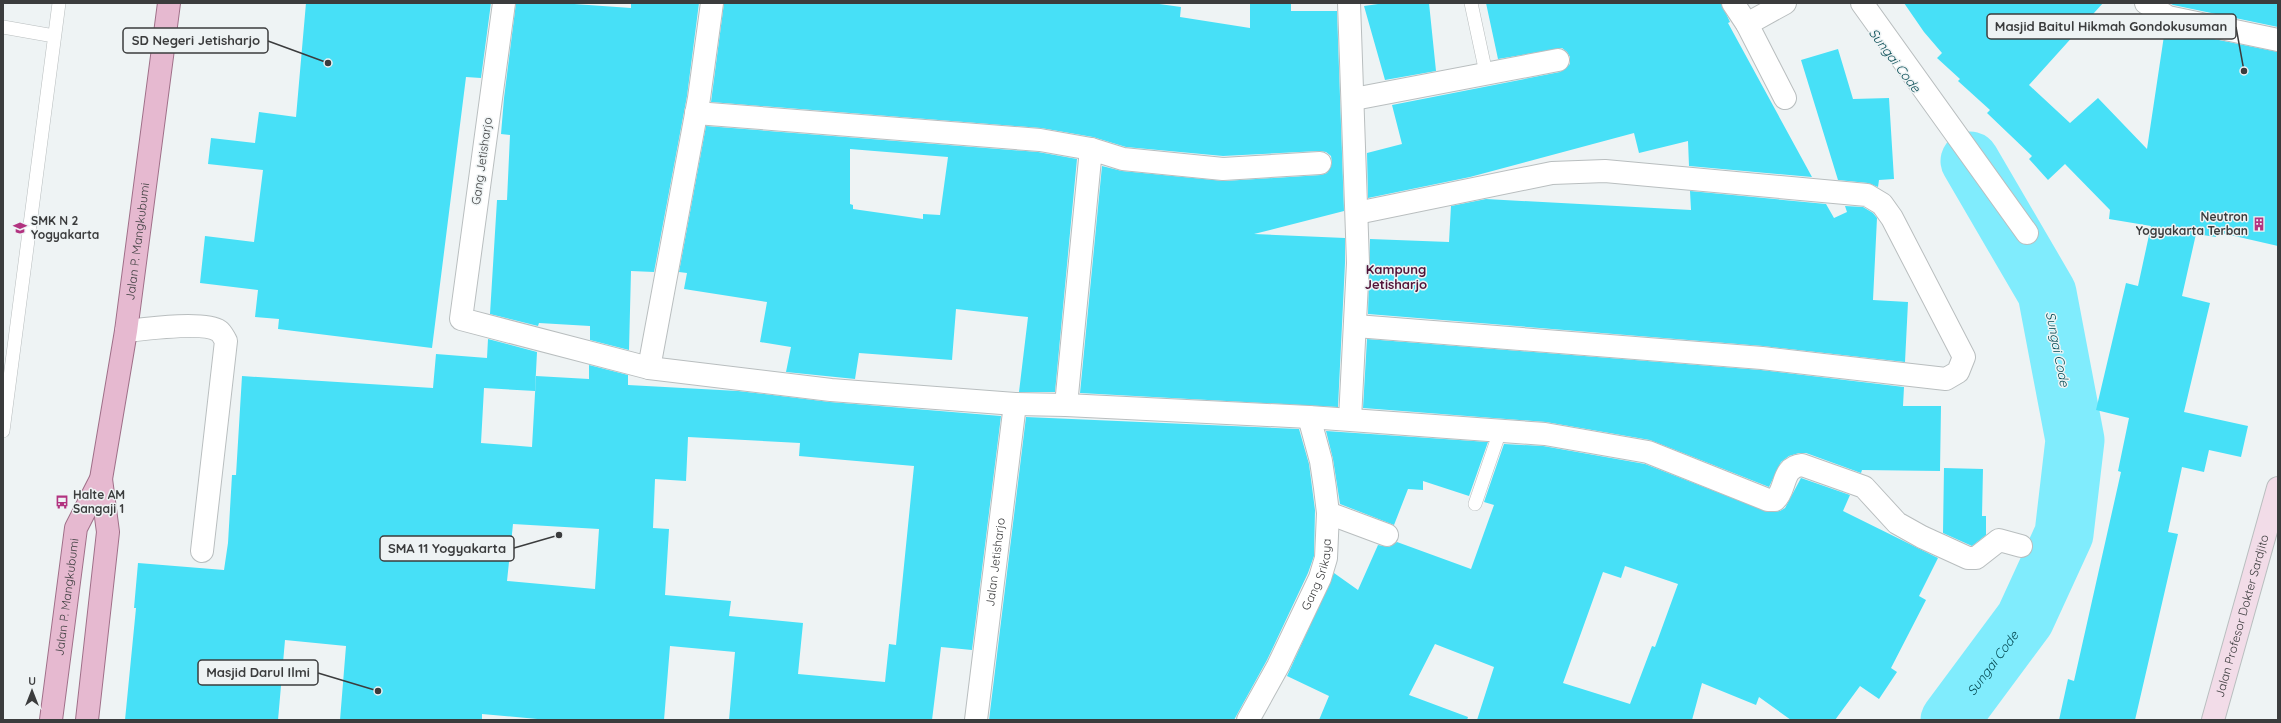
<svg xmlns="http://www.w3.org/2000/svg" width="2281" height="723" font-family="Quicksand,sans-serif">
<rect width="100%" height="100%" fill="#eef3f4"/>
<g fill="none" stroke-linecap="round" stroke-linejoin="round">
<path stroke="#80ecfd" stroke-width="59" id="s1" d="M1950,720L2025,619L2064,534L2075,440L2047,293L1970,161"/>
</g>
<path fill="#47e0f7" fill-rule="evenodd" d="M306,3H491L481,78L466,77L432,348L278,329L279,319L255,317L258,290L200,283L205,236L254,242L263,170L208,164L211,138L255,143L259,112L296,117Z
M516,3H560L631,8V3H699L687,96L654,272L631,271L629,350L590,340V326L539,323L538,326L490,314L497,200H507L510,135L501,134L504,98Z
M724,3H1152L1181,7L1180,17L1250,28V3H1291V11H1337L1344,211L1254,234L1345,238V263L1338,407L1080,393L1102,166L1122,171L1224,181L1321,175L1327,173L1332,163L1331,156L1326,152L1319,151L1223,156L1126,147L1093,137L1041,128L711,102Z
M1385,3H1429L1436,71L1385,80L1364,6Z
M1486,3H1721L1730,22L1728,23L1812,177L1689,166L1688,141L1639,153L1634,133L1470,177L1368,198L1367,153L1402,144L1392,105L1560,72L1570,64V57L1567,52L1562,48L1498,59Z
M1904,3H2103L2029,85L2070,123L2098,98L2147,149L2165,29L2278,52V246L2217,232L2216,237L2196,234L2182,296L2210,303L2184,412L2248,426L2241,457L2209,450L2204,472L2182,467L2168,532L2178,534L2135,720H2059L2068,679L2074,681L2121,472L2118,471L2129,418L2096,410L2126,283L2138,286L2151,226L2109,219L2110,210L2065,164L2048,180L2029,159L2032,156L1987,113L1990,110L1958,81L1960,79L1937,58L1942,53L1924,32Z
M2169,3H2278V27L2173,5Z
M1838,49L1853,99L1889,98L1894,179L1879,180L1878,187L1868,183L1838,180L1801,60Z
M706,126L1038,152L1077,159L1055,392H1019L1028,317L956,309L952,360L859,353L855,379L786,372L791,347L760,342L767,302L684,289L687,273L679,272ZM850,149L948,157L940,215L923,214V219L853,209V205L850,204Z
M1690,191L1826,204L1834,218L1847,212L1845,206L1863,207L1873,213L1877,218L1873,300L1908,302L1905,362L1763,346L1368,314L1370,239L1449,242L1451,206L1486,199L1691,210Z
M488,339L537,352L535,391L484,388L481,443L532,447L536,376L589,379V365L628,375V385L738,391L830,402L1001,416L972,650L941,647L932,720H729L735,652L670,646L664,720H548L482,714V720H340L346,646L285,640L278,720H125L136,608H134L138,563L224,570L228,543L232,475H236L242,376L433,388L436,354L487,358ZM688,437L800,443L799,456L914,466L896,645L889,644L885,682L798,674L803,623L729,616L731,601L665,595L669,529L653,528L655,479L686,481ZM513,524L599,529L595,589L507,581Z
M1367,339L1761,370L1904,387L1903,406H1941L1940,471L1862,470L1861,473L1806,453H1799L1789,456L1781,462L1769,487L1650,440L1546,422L1363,408Z
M1026,417L1299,429L1309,464L1315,510L1314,556L1308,573L1267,660L1234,720H989Z
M1326,431L1488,442L1469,496L1423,481V490L1408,489L1394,525L1340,504L1333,459Z
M1504,444L1543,446L1645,464L1768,512L1780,511L1785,508L1801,478L1850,495L1843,511L1938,558L1919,596L1926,600L1891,668L1897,672L1879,699L1860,686L1835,720H1791L1759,697L1756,705L1702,683L1692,720H1477L1494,667L1435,644L1409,695L1468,717L1467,720H1319L1329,696L1287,676L1334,573L1358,590L1378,545L1389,547L1397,542L1471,569L1494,505L1484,502ZM1625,566L1678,584L1655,647L1652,646L1630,704L1563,683L1603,572L1621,578Z
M1944,468L1983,469L1982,516H1986V535L1972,546L1943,533Z"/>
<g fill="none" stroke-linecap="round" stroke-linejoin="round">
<g stroke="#b9bebf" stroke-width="14">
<path id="lane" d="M1471,3L1486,73
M3,27L54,36
M3,431L59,3
M1475,504L1500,431"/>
</g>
<g stroke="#b9bebf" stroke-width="24">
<g id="street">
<path d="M504,3L461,319L649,368L831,390L1015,404L1066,405L1309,417L1545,434L1648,452L1768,500H1775C1787,489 1781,467 1802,465L1864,487L1897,523L1922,537L1968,558H1976L1999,540L2021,546"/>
<path d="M1349,3L1358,263L1350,419"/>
<path d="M1733,3L1747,24L1785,98"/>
<path d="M1862,3L2027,233"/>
<path d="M2146,3L2168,17L2278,40"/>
<path d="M1747,24L1785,3"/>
<path d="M1354,99L1558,60"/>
<path d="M696,113L1040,140L1091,149"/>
<path d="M1356,326L1762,358L1946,379L1958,372L1964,357L1892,218L1882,204L1867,195L1605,171L1552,173L1357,213"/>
<path d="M126,331C144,329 205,321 219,331C222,333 224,338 226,341L202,551"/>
<path d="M649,368L699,98L712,3"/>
<path d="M1066,405L1091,149L1123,159L1223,169L1320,163"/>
<path d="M1328,513L1387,535"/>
<path id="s2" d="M976,720L1015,404"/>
<path id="s3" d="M1248,720L1278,666L1320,578L1326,558L1328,513L1325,488L1321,461L1309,417"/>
</g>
</g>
<g stroke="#b9bebf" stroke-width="24">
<g id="secondary">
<path id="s4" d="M2213,720L2278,488"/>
</g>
</g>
<g stroke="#9f6f88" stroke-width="24">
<g id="primary">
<path id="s5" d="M51,720L76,528L101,479L126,331L169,3"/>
<path d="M87,720L108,532L101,479"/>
</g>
</g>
<use href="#lane" stroke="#fff" stroke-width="13"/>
<use href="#street" stroke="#fff" stroke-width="22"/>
<use href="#secondary" stroke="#f2dce8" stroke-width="22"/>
<use href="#primary" stroke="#e6b9d0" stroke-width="22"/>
</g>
<defs>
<g id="building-bare" transform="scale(1.08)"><path d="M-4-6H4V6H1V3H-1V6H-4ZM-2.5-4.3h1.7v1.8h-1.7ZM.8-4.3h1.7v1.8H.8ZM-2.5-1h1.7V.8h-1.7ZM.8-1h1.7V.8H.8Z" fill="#b23380" stroke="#eef3f4" stroke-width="2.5" paint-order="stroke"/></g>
<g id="school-bare" transform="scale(1.08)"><path d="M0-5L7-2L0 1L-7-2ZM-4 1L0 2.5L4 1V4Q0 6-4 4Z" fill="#b23380" stroke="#eef3f4" stroke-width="2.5" paint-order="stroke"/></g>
<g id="bus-bare" transform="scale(1.08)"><path d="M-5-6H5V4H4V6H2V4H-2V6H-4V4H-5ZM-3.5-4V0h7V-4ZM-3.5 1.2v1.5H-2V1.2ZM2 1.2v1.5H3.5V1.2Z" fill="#b23380" stroke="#eef3f4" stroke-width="2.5" paint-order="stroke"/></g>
</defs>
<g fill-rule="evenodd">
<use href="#building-bare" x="2259" y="224"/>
<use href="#school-bare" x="20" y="228"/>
<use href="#bus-bare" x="62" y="502"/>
</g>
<g text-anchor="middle" stroke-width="3" stroke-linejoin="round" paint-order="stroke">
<g font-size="12" fill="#3b3c3d" stroke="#eef3f4">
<text transform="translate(482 161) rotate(-82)" y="4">Gang Jetisharjo</text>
<text dy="4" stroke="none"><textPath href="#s5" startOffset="489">Jalan P. Mangkubumi</textPath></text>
<text dy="4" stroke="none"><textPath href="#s2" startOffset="159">Jalan Jetisharjo</textPath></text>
<text dy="4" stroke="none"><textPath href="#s3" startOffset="162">Gang Srikaya</textPath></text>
<text dy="4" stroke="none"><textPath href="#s5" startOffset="124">Jalan P. Mangkubumi</textPath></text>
<text dy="4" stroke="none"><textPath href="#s4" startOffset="108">Jalan Profesor Dokter Sardjito</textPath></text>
</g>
<g font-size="12" font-weight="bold" fill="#3b3c3d" stroke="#eef3f4" text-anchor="start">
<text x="2248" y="221" text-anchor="end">Neutron<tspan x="2248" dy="14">Yogyakarta Terban</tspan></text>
<text x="31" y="225">SMK N 2<tspan x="31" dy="14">Yogyakarta</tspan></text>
<text x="73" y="499">Halte AM<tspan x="73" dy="14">Sangaji 1</tspan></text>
</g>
<g font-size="13" font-style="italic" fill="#044a53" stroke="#eef3f4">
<text transform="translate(1895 60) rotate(53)" y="5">Sungai Code</text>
<text transform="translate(2058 349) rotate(79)" y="5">Sungai Code</text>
<text dy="5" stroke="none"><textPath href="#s1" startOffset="71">Sungai Code</textPath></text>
</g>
<g font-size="13" font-weight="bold" fill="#501338" stroke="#eef3f4">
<text x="1396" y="274">Kampung<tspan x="1396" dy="15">Jetisharjo</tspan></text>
</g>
</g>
<path fill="none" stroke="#3b3c3d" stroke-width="1.5" d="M2244 71L2236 27M328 63L268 41M559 535L514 548M378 691L318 673"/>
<g fill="#3b3c3d" stroke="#eef3f4" stroke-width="1.5">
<circle cx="2244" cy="71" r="4"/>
<circle cx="328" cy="63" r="4"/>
<circle cx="559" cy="535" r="4"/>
<circle cx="378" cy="691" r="4"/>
</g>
<g fill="#eef3f4" stroke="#3b3c3d" stroke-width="1.5">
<rect x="1987" y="14" width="249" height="25" rx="4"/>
<rect x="123" y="28" width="145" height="25" rx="4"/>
<rect x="380" y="536" width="134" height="25" rx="4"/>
<rect x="198" y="660" width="120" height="25" rx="4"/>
</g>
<g font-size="13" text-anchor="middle" font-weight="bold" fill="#3b3c3d">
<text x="2111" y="31">Masjid Baitul Hikmah Gondokusuman</text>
<text x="196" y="45">SD Negeri Jetisharjo</text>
<text x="447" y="553">SMA 11 Yogyakarta</text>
<text x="258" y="677">Masjid Darul Ilmi</text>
</g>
<rect width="2281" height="723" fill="none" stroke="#3b3c3d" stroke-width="8"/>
<g transform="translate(32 691)" stroke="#eef3f4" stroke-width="3" paint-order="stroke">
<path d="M0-3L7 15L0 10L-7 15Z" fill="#3b3c3d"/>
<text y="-6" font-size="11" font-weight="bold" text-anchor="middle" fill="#3b3c3d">U</text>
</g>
</svg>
